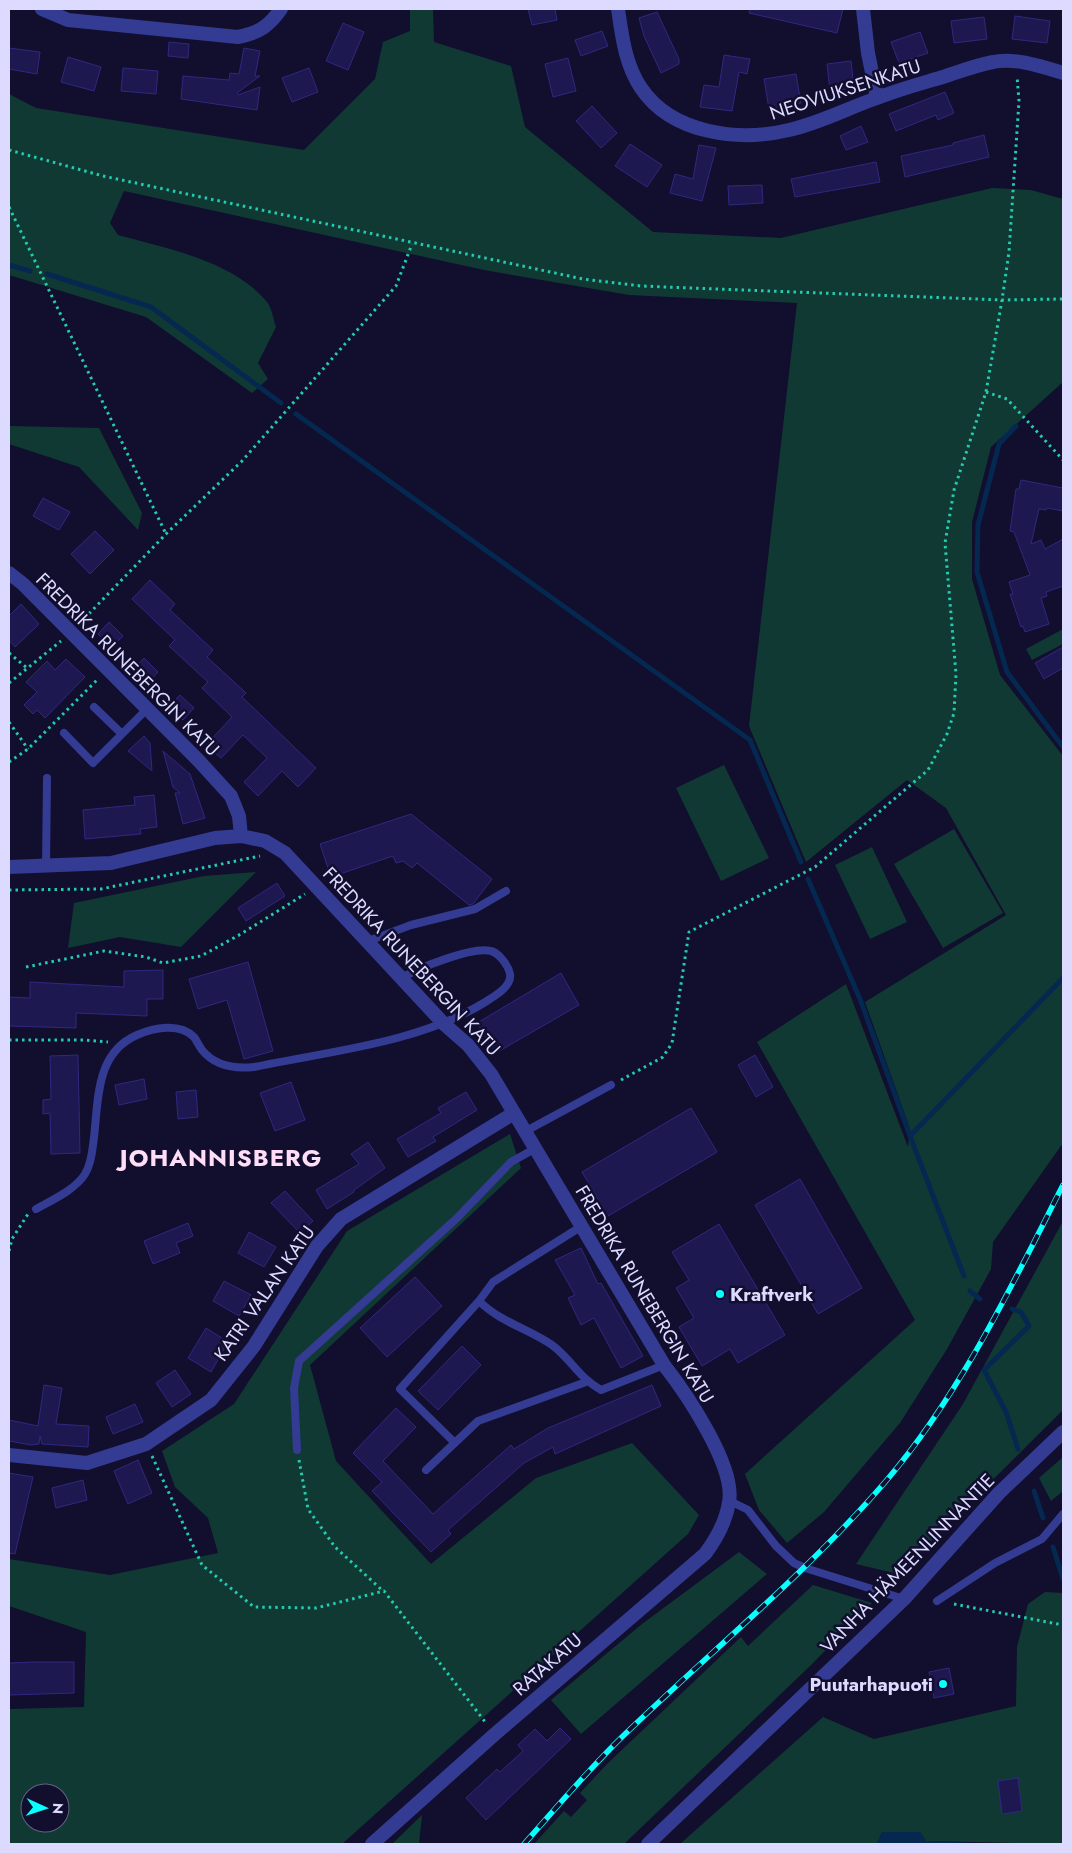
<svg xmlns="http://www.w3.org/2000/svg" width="1072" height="1853" font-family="Jost,sans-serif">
<rect width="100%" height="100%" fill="#110e2e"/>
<path fill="#113933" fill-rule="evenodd" d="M410,9H433L434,42L511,66L525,127L653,232L781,238L992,188L1031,190L1063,199V382L991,447L972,522V579L1000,675L1063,756V1143L993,1242L991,1269L947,1349L900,1423L824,1512L787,1543L759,1510L745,1474L915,1320L757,1042L846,984L908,1147L910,1129L865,1002L1006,915L946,808L907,780L806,862L749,726L797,303L629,295L484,270L124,191L110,223L118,235C165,248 234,261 267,302C272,308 273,319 276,327L258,363L268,379L252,393L146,317L9,275V94L36,108L304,150L375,79L383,42L410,31Z
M9,426L99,428L142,513L138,530L79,467L9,444Z
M1063,629V644L1032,660L1026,649Z
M724,765L769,858L721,881L676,788Z
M954,829L1003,913L943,948L894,864Z
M872,847L907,922L870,939L835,865Z
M256,872L181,947L120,937L68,948L74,903L204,876Z
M510,1134L521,1168L310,1365L336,1461L431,1564L536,1478L632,1443L699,1515L688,1534L342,1844H9V1709L84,1707L86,1632L9,1606V1559L110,1575L218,1553L208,1518L175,1487L162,1451L234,1404L347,1231ZM30,1793H60V1823H30Z
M1063,1221V1410L898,1574L856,1564L963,1404Z
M1063,1457V1491L1051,1501L1039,1478Z
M739,1552L767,1574L581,1734L551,1700L642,1624Z
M813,1585L872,1603L810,1666L624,1844H534L564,1811L571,1817L587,1800L580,1793L608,1763L741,1637L748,1646Z
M1045,1592L1063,1593V1844L926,1841L920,1832H882L877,1844H680L823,1717L874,1739L1016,1706L1017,1647L1028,1604Z
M422,1815L419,1844H392Z"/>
<path fill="#052851" d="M882,1832H920L926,1841L998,1844H877Z"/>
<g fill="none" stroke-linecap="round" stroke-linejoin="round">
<path stroke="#052851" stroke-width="5" d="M9,265L30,271
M47,274L151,307L281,403
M296,414L750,740L801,862
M1016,426L999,444L978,525L977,572L1007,672L1063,747
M808,879L860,999L910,1136L964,1276
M910,1136L1063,978
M970,1291L980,1299
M1012,1309L1021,1312L1029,1326L984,1370L1006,1412L1018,1449
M1034,1491L1043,1518
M1053,1547L1063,1579"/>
</g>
<path fill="#1e1851" stroke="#302880" d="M528,9H555L557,20L532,25Z
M750,9H843L837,33L749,13Z
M657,12L679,59V64L661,73L644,36L639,18Z
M1015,16L1050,21L1047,43L1012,39Z
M984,17L987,39L954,43L951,21Z
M343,23L364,32L348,70L326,61Z
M602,31L608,46L581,56L575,40Z
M920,32L928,53L899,63L891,42Z
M169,42L189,44L188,58L168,56Z
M9,48L40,52L37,74L9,69Z
M244,48L260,51L255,76H260L237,93L238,95L260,87L257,110L181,99L183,76L229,80L230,73L239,74Z
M724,55L750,59L747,74L739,72L732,111L700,107L704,85L719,87Z
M68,57L101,67L94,91L61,82Z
M568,58L576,91L553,97L545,64Z
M851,61L854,88L830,91L827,64Z
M123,68L158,71L156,94L121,91Z
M309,68L318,92L292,102L282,78Z
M796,74L801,103L769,109L764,79Z
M945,92L954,113L938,120L936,115L896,131L889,114Z
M592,106L617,133L601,148L576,121Z
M861,126L868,142L846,150L840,136Z
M984,135L989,157L905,177L901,156L953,145V143Z
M630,144L662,165L647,187L615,166Z
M699,145L716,148L702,201L670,193L675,174L693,179Z
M876,162L880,182L795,197L791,179Z
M762,185L763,203L729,205L728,186Z
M1021,480L1063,488V511L1047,508L1046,510L1039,509L1031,544L1041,540L1045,549L1063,539V586L1046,592L1047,596L1041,598L1049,624L1025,632L1023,626L1021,627L1010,594H1013L1009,582L1030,575L1014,532L1010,531L1016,489H1019Z
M43,498L70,512L59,530L33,516Z
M95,531L114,550L90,574L71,554Z
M150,580L175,604L170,610L213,650L207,657L246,693L242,697L316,768L298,787L282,771L258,796L244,782L267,758L243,735L221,758L206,745L232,717L202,688L208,682L169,646L175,640L132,599Z
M21,604L39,624L15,647L9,640V616Z
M109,622L123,636L112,647L98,634Z
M1063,647V668L1044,679L1035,663Z
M144,658L158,672L147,684L133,670Z
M66,659L85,677L45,718L37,710L33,714L24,705L37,692L26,682L47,661L55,670Z
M180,695L194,708L183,720L169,706Z
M144,736L150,743L152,771L128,751Z
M163,751L190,774L205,818L183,824L175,793H180L173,787Z
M154,795L157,827L140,829L141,834L85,839L83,810L135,805L134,797Z
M411,814L492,879L473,904L469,905L417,863L412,868L403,861L396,863L393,856L331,877L320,844Z
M277,883L285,896L246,921L238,908Z
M248,962L273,1051L244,1059L227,1000L198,1009L189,979Z
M163,970V999H147V1016L76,1013V1028L9,1026V997L30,998V982L124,987V971Z
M561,973L579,1005L496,1053L477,1023Z
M78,1055L80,1153L51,1154L50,1113L43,1114V1100L51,1099L50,1056Z
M755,1055L773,1087L756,1097L738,1065Z
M144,1079L147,1099L119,1105L115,1085Z
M291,1082L305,1120L275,1131L260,1093Z
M196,1090L198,1117L178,1119L176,1092Z
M466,1092L477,1110L433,1137L436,1141L408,1157L397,1139L441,1113L438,1108Z
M691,1108L717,1152L608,1216L582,1172Z
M368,1142L385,1168L354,1190V1192L327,1209L316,1190L359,1164L351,1154Z
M800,1179L862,1288L818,1314L755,1205Z
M285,1191L313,1221L300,1233L271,1203Z
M188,1223L193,1236L176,1243L180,1253L153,1264L144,1241Z
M719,1224L785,1335L738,1363L730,1349L702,1366L679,1327L694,1318L676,1288L689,1280L672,1252Z
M249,1232L276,1247L264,1267L238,1253Z
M581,1248L598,1284L601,1283L643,1356L621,1368L594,1318L581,1325L568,1298L575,1295L555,1260Z
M415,1277L442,1306L387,1357L360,1328Z
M224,1281L251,1295L239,1316L213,1301Z
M206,1328L228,1342L211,1372L188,1358Z
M462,1346L481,1365L438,1410L418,1391Z
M175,1370L191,1394L172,1407L156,1383Z
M44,1385L62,1388L56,1424L89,1426L88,1447L42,1444L40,1436L39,1444L31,1445L9,1441V1420L38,1426Z
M652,1385L661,1406L555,1454L553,1447L524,1463L448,1530L451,1534L431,1552L372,1491L382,1482L353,1453L396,1408L416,1427L383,1461L433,1514L511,1445L514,1449L548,1428Z
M135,1404L143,1422L113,1434L106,1417Z
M138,1460L152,1493L128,1504L114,1471Z
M9,1473L33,1477L15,1554L9,1553Z
M83,1480L87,1500L56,1508L52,1488Z
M32,1662H74V1693L9,1695V1663Z
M949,1668L954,1694L934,1698L929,1672Z
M560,1728L571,1739L486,1820L466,1798L497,1769L500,1772L523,1751L518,1745L535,1729L547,1741Z
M1018,1778L1022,1811L1002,1814L998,1781Z"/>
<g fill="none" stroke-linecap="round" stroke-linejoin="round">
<path stroke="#22ccb0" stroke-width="3" stroke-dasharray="2.5 4" stroke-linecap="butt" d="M9,150L103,176L583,279L641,286L1002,300L1063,299
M9,207L166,534
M986,392L1007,399L1063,460
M80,623L166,534L242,461L396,286L412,244
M9,653L27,668
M9,683L61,641
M9,722L28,749
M9,762L28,749L98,679
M9,890L101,889L260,856
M26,967L104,951L146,957L163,963L201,956L241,934L305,894
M9,1040H83L108,1042
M621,1080L663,1057L672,1043L689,932L815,867L928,770L947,734L954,713L956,674L945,543L954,490L986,392L1002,300L1009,252L1019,101L1017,76
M9,1251L12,1239L28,1214
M152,1456L202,1565L254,1607L316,1608L384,1591L486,1723
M299,1460L308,1509L335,1547L383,1591
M954,1604L1063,1625"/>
<path stroke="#343b92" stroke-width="8" d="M94,707L122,734
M64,733L93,763L147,709
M46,867L47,778
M368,941L411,925L475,909L506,891
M526,1131L611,1085
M36,1209C52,1200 75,1190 85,1174C90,1166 92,1154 93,1145C99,1105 93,1054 137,1035C153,1028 179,1022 194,1037C197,1041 199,1046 202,1050C215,1066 235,1069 254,1067C330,1051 420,1043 487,1001C496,995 512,986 510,974C508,965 499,953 491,951C473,946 418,968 402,978
M582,1226L493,1282L479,1301C500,1322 529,1329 552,1345C571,1359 578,1377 601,1390L664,1365
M455,1443L400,1389L479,1301
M297,1450L294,1388L299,1361L456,1219L511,1162L536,1148
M426,1470L478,1421L586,1382
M730,1501L748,1510L776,1546L794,1563L805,1568L904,1599
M937,1601L995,1563L1042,1539L1063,1514"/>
<path stroke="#343b92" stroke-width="14" d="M42,9L68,20L238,37C259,33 269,26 281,9
M618,9C622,36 625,64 641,88C672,134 739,142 789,130C820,123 848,108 877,98C900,89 923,83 946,76C961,71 977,65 993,62C1014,57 1043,67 1063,73
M863,9L868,53L877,97
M9,573L23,584L199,761L231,796L239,816L241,836
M9,867L111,863L215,838L241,836L265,841L285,853L444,1024L468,1045L491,1074L664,1365C686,1393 736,1467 729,1502C726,1522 717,1538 705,1554L495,1734L372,1844
M9,1455L87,1463L146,1444L211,1400L254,1346L317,1246L341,1219L514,1113"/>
<path stroke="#343b92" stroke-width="14" d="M648,1844L904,1599L999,1493L1063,1432"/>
<g stroke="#07fffe" stroke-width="5.5">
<path id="rail" d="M524,1844C556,1808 588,1770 623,1736C711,1651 806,1574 886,1481C961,1393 1011,1287 1063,1185"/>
</g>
<use href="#rail" stroke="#110e2e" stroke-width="4" stroke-dasharray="11" stroke-linecap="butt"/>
</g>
<g fill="#07fffe" stroke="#110e2e" stroke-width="2">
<circle cx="720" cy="1294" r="5"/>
<circle cx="943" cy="1684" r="5"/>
</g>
<g text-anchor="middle" stroke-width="5" stroke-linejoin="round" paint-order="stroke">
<g font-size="19" fill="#dcdbff" stroke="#110e2e">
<text transform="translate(845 89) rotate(-18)" y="7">NEOVIUKSENKATU</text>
<text transform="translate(128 664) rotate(45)" y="7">FREDRIKA RUNEBERGIN KATU</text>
<text transform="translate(412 961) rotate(47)" y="7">FREDRIKA RUNEBERGIN KATU</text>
<text transform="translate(264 1293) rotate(-55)" y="7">KATRI VALAN KATU</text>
<text transform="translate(645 1294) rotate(59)" y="7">FREDRIKA RUNEBERGIN KATU</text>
<text transform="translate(907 1563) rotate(-46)" y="7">VANHA HÄMEENLINNANTIE</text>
<text transform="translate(547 1664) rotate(-41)" y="7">RATAKATU</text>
</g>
<g font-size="19" font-weight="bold" fill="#dcdbff" stroke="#110e2e" text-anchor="start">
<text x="730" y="1301">Kraftverk</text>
<text x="933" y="1691" text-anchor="end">Puutarhapuoti</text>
</g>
<g font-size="24" font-weight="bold" letter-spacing="1" fill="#ffddf6" stroke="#110e2e">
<text x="221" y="1166">JOHANNISBERG</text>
</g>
</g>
<rect width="1072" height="1853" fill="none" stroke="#dcdbff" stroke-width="20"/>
<g transform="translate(45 1808) rotate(93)"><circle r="24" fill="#110e2e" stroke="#626082"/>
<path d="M0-4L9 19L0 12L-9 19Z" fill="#07fffe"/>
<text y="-8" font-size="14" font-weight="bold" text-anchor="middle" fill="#dcdbff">N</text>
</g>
</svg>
